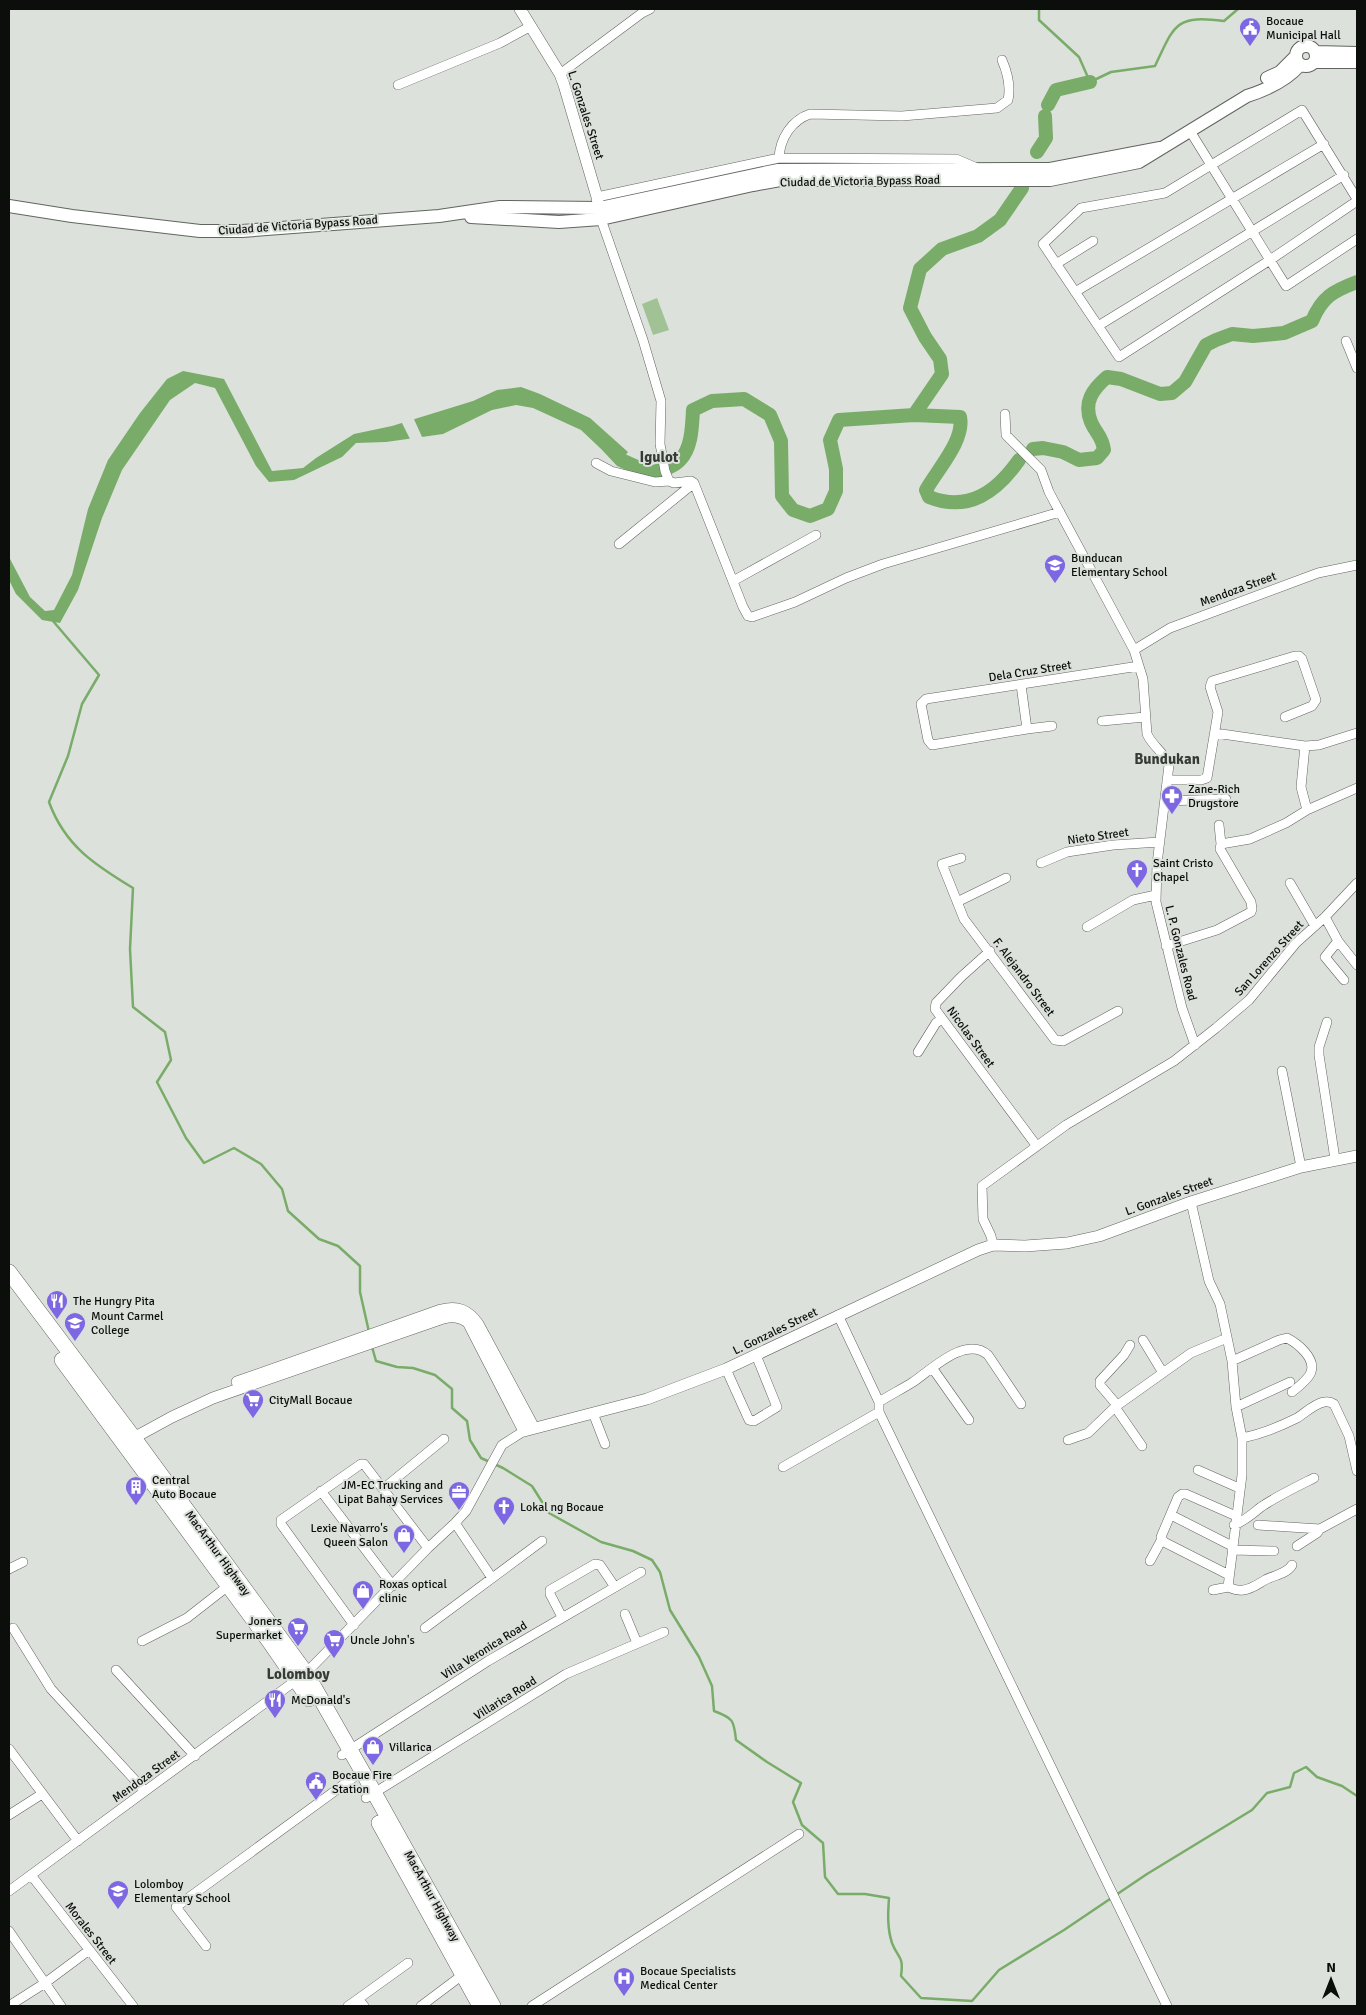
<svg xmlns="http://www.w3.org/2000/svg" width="1366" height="2015" font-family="Signika,sans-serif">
<rect width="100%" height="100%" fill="#dce2db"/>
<path fill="#a0c295" d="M657,298L669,330L653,335L642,304Z"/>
<path fill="#79ac69" d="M183,371L224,379L272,471L303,468L316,458L354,434L392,426L473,401L497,390L521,387L540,394L590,418L628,452L618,465L581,430L533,408L516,405L492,410L443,434L386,442L356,443L342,457L294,480L269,482L256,466L215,388L195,383L170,400L122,470L102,518L78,590L60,623L42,620L16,594L9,580V557L30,597L45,611L54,610L72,575L88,509L108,460L140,413L167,379Z"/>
<path fill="#dce2db" d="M413,417L423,439L411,441L401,421Z"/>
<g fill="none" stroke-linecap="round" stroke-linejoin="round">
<path stroke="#79ac69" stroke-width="2.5" d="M1039,9V20L1079,57L1090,82L1111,72L1155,66C1175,24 1175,15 1224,21L1238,9
M53,621L99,675L82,704L68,756L49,802C65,846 95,865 133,888L130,949L133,1007L165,1032L171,1060L157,1082L186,1138L204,1163L234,1148L261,1164L282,1189L288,1211L319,1239L338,1246L360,1266V1292L369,1332
M372,1347L376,1361L397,1367L413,1368L435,1375L452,1389V1408L467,1421L470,1440L481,1458L503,1468L532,1486L549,1513L601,1542L633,1551L652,1560L660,1572L670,1610L699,1657L712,1686L714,1711C733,1718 734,1720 736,1740L767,1762L801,1783L793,1802L802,1825L823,1843L825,1877L838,1894H865L889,1898C888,1912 887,1928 892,1943C898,1959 904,1955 901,1976L921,1998L972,2001L999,1970L1064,1930L1147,1874L1252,1810L1267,1793L1290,1787L1294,1773L1306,1767L1317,1777L1342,1786L1357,1796"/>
<path stroke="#79ac69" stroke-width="14" d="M1048,105L1056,90L1090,82
M1037,152L1046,138L1045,116
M914,415L942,374L940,359L925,337L910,308L920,269L942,249L978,236L1000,220L1022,188
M609,447L621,460L650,473C660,470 673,468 680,460C692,448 692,426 693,410L712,401L744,399L770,415L781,441L782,496L793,510L810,516L828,509L836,491V469L830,440L839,420L914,415L960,417C965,440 937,470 926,490L929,497C969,513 997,491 1019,460
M1033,449L1043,448L1063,452L1079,460L1097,458L1104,450C1102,435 1096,434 1091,422C1083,402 1093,389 1107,377L1121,379L1160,394L1172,393L1185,382L1206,345L1216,340L1232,334L1253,336L1284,333L1312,321C1322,297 1333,291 1357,282"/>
<g stroke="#61655f" stroke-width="10">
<path id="minor" d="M560,74L642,13L650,9
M398,85L500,43L531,26
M1190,131L1286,286L1357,239
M779,158C780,138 792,120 810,114L902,116L997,108L1008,100C1011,86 1008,74 1002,60
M597,197L779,158L956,159L977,168
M1357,199L1302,110L1165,193L1081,208L1043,244L1119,357L1270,260L1357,201
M601,219L643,340L661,401L660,444L665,471L669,481
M1056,264L1093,241
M1075,292L1324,144
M1098,326L1344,175
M1346,341L1357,368
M1005,414L1006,435L1041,470L1049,492L1134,650L1143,679L1147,734C1153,747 1164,752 1169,765L1157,864L1156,902L1182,1008L1195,1045
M596,463L611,471L655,482L669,481L674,483L691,481L694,483
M694,483L743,607L748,616L752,617L795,602L846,578L883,564L1060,512
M619,544L694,483
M733,581L816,535
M1134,650L1170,628L1318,573L1357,565
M1021,685L1027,729L1052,726
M1102,721L1145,717
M1027,729L932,745L928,740L921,704L926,699L1139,666
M1215,733L1305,746L1319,745L1357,733
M1305,746L1301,787L1307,810
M1167,780H1201L1207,778L1218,712L1210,687L1212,681L1295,656H1299L1302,659L1316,700L1312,706L1285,717
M1165,801L1226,799
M1219,825L1221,844
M961,858L942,864L964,919L1055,1040L1063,1041L1118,1011
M1041,863L1067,852L1113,845L1160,842
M1290,883L1315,926
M957,902L1006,878
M1325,917L1338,941L1357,965
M1087,927L1133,900L1156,895
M1338,941L1325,957L1344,980
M1166,946L1217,930L1251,912L1252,909L1251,902L1220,849L1221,844L1250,839L1286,823L1307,810L1357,788
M990,951L961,977L936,1003L935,1009L1036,1145
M1327,1022L1319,1047V1055L1335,1159
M918,1052L936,1023L942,1019
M1282,1071L1301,1167
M1191,1202L1209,1281L1220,1304L1232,1361L1236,1407L1242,1438V1475L1228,1587L1213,1590
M993,1245L991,1236L983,1219L982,1186L1066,1125L1174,1061L1216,1028L1249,1000L1296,943L1325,917L1357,883
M838,1315L879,1402V1412L1167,2006
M1143,1340L1163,1373
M1232,1361L1279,1340L1287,1338C1297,1343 1316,1358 1311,1372C1309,1379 1298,1387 1292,1392
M726,1369L749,1420L754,1421L777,1407L756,1355
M933,1369L969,1420
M879,1402C890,1395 902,1389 913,1382C931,1370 966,1335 988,1355L1021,1404
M1117,1405L1100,1385V1381L1124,1355L1130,1345
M1236,1407L1290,1382
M593,1413L605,1444
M1242,1438C1262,1434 1279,1427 1297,1418C1305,1413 1314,1404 1324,1402C1328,1401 1331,1402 1334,1404L1349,1436L1357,1471
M1068,1440L1088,1433L1115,1407
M1142,1446L1115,1407L1191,1353L1227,1338
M783,1467L879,1412
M1198,1470L1239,1488
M383,1489L444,1439
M321,1491L393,1586
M1171,1515L1232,1546
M455,1523L492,1578
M1234,1525C1245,1521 1252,1514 1261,1507C1277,1496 1296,1487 1314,1478
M1258,1525L1320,1529L1357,1509
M1297,1546L1317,1533L1320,1529
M1232,1550L1274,1551
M1150,1561L1162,1539
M9,1569L23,1562
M1229,1575L1164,1542L1161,1537L1178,1497L1182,1494H1186L1236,1516
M1228,1587C1233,1589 1237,1591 1243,1590C1252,1589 1258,1584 1265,1580C1274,1575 1287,1574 1292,1565
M625,1614L637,1643
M562,1617L550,1594V1590L595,1564L600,1565L615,1587
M354,1625L281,1524V1520L361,1464H364L428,1548
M13,1628L51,1689L145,1791
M425,1628L542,1541
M142,1641L187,1618L228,1586
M116,1670L195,1756
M9,1749L78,1841
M342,1755L488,1661L641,1572
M366,1798L566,1674L664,1632
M9,1815L42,1794
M31,1875L133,2006
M9,1891L306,1673L428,1548L455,1523L466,1511L502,1445L524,1431
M9,1931L61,2006
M206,1946L176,1907L354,1777
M9,2006L45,1983L88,1951
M348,2006L358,1999
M364,2006L358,1999L408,1963
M421,2006L465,1973
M532,2006L799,1834"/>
</g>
<g stroke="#61655f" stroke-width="12">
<path id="tertiary" d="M520,9L560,74L564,85L597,197L600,215
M237,1382L441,1310C458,1306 468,1310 478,1324L534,1428
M128,1441L172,1417L213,1398L443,1318C453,1316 459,1316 468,1322L524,1431L647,1399L726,1369L978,1250L993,1245L1025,1246L1067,1243L1099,1236L1191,1202L1301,1167L1357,1156"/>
</g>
<g stroke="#61655f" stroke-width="14">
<path id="secondary" d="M1296 56a10 10 0 1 1 20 0a10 10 0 1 1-20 0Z
M1315,52L1357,53
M1314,62H1357
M1267,78L1280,72L1296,56
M9,206L72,216L200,231H242L439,216L500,207L599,208L777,170L1050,169L1160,148
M471,217L559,222L601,219L753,185L780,180H1050L1139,162L1247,96C1266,90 1287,80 1300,65"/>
</g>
<g stroke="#61655f" stroke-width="16">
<path id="trunk" d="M9,1272L134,1438L306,1673L366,1778L493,2006
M62,1360L269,1641L309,1699
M379,1823L480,2006"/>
</g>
<use href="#minor" stroke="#fff" stroke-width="9"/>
<use href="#tertiary" stroke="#fff" stroke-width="11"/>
<use href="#secondary" stroke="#fff" stroke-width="12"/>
<use href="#trunk" stroke="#fff" stroke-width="15"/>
</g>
<defs>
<g id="civic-pin" transform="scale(1.125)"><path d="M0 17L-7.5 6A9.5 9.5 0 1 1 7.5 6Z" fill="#7e67e2" stroke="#dce2db"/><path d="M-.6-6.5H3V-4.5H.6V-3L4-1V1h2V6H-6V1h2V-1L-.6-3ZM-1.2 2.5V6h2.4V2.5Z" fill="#fff"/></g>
<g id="school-pin" transform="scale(1.125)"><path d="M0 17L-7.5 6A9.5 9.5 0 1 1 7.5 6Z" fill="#7e67e2" stroke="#dce2db"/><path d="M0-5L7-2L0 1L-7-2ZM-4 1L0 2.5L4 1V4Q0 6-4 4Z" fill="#fff"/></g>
<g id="pharmacy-pin" transform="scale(1.125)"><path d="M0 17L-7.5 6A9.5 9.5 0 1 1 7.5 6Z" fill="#7e67e2" stroke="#dce2db"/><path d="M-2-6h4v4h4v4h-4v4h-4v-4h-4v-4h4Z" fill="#fff"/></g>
<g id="church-pin" transform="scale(1.125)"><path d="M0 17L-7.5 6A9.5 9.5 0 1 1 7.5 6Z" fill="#7e67e2" stroke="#dce2db"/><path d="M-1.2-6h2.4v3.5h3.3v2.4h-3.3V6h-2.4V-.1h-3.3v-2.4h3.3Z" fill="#fff"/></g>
<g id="restaurant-pin" transform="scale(1.125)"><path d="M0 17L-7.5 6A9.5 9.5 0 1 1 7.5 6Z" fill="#7e67e2" stroke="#dce2db"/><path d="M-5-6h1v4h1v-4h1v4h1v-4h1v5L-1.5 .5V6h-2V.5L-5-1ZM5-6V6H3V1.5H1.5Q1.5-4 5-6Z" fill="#fff"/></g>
<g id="university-pin" transform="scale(1.125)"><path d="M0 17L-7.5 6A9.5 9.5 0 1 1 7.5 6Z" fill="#7e67e2" stroke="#dce2db"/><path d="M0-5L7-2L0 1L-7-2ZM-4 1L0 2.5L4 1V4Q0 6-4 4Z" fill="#fff"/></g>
<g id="supermarket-pin" transform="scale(1.125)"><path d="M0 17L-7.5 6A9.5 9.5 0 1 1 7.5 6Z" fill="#7e67e2" stroke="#dce2db"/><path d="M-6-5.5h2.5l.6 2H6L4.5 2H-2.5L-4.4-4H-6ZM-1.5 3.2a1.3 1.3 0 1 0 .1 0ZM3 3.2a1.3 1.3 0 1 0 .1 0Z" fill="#fff"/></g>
<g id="building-pin" transform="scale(1.125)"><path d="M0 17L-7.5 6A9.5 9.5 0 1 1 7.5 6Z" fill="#7e67e2" stroke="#dce2db"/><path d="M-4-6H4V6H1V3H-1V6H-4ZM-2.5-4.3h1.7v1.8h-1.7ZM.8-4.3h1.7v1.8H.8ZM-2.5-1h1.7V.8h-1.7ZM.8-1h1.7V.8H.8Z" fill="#fff"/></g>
<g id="office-pin" transform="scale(1.125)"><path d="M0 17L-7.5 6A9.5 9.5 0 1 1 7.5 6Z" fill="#7e67e2" stroke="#dce2db"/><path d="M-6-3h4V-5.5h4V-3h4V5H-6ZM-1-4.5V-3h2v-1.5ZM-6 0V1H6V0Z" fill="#fff"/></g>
<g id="shop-pin" transform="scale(1.125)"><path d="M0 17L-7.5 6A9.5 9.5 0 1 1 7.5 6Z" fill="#7e67e2" stroke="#dce2db"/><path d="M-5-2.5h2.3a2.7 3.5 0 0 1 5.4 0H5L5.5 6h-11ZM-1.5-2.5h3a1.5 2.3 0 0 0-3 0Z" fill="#fff"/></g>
<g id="hospital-pin" transform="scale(1.125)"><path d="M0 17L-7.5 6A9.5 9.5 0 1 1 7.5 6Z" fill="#7e67e2" stroke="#dce2db"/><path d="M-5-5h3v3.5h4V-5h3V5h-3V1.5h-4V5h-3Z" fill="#fff"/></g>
</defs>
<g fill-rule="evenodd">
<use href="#civic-pin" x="1250" y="28"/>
<use href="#school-pin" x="1055" y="565"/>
<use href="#pharmacy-pin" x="1172" y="796"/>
<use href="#church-pin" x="1137" y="870"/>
<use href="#restaurant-pin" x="57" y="1301"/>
<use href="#university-pin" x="75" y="1323"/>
<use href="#supermarket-pin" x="253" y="1400"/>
<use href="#building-pin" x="136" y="1487"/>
<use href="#office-pin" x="459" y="1492"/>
<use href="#church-pin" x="504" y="1507"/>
<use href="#shop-pin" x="404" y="1535"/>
<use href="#shop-pin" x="363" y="1591"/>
<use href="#supermarket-pin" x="298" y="1628"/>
<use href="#supermarket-pin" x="334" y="1640"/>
<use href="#restaurant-pin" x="275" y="1700"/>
<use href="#shop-pin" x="373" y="1747"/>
<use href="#civic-pin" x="316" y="1782"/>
<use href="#school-pin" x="118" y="1891"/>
<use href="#hospital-pin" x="624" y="1978"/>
</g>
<g text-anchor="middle" stroke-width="4" stroke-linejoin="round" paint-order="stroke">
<g font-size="12" fill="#0c0e0c" stroke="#dce2db" text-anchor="start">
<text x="1266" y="25">Bocaue<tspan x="1266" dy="14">Municipal Hall</tspan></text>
<text x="1071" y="562">Bunducan<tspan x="1071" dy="14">Elementary School</tspan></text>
<text x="1188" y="793">Zane-Rich<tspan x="1188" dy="14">Drugstore</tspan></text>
<text x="1153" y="867">Saint Cristo<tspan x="1153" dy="14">Chapel</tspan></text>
<text x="73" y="1305">The Hungry Pita</text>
<text x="91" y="1320">Mount Carmel<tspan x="91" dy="14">College</tspan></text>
<text x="269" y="1404">CityMall Bocaue</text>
<text x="152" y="1484">Central<tspan x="152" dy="14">Auto Bocaue</tspan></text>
<text x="443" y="1489" text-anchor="end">JM-EC Trucking and<tspan x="443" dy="14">Lipat Bahay Services</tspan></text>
<text x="520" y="1511">Lokal ng Bocaue</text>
<text x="388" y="1532" text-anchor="end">Lexie Navarro's<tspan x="388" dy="14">Queen Salon</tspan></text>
<text x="379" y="1588">Roxas optical<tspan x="379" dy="14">clinic</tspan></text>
<text x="282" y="1625" text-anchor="end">Joners<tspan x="282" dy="14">Supermarket</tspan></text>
<text x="350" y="1644">Uncle John's</text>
<text x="291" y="1704">McDonald's</text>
<text x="389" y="1751">Villarica</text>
<text x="332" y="1779">Bocaue Fire<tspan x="332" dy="14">Station</tspan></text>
<text x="134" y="1888">Lolomboy<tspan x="134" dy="14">Elementary School</tspan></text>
<text x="640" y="1975">Bocaue Specialists<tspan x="640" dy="14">Medical Center</tspan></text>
</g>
<g font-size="12" fill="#0c0e0c" stroke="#dce2db">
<text transform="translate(586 115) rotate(72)" y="4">L. Gonzales Street</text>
<text transform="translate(860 181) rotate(-1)" y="4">Ciudad de Victoria Bypass Road</text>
<text transform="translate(298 225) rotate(-4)" y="4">Ciudad de Victoria Bypass Road</text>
<text transform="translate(1238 589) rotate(-20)" y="4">Mendoza Street</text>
<text transform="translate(1030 671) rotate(-9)" y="4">Dela Cruz Street</text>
<text transform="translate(1098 836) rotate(-8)" y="4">Nieto Street</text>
<text transform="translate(1181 953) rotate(76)" y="4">L. P. Gonzales Road</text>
<text transform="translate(1269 958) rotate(-48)" y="4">San Lorenzo Street</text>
<text transform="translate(1024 977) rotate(53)" y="4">F. Alejandro Street</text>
<text transform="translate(971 1037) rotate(54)" y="4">Nicolas Street</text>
<text transform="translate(1169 1196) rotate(-20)" y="4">L. Gonzales Street</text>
<text transform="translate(775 1331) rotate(-26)" y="4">L. Gonzales Street</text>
<text transform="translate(218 1553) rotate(54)" y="4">MacArthur Highway</text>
<text transform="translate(484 1650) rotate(-32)" y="4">Villa Veronica Road</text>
<text transform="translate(505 1698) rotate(-32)" y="4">Villarica Road</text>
<text transform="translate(146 1776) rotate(-36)" y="4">Mendoza Street</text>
<text transform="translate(432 1896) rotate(61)" y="4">MacArthur Highway</text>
<text transform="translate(91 1933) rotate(52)" y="4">Morales Street</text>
</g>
<g font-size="15" font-weight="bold" fill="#373b36" stroke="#dce2db">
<text x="659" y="462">Igulot</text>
<text x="1167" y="764">Bundukan</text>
<text x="298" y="1679">Lolomboy</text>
</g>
</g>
<rect width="1366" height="2015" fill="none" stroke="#0c0e0c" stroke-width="20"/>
<g transform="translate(1331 1980)" stroke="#dce2db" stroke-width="4" paint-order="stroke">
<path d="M0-4L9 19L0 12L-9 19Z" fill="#0c0e0c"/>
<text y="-8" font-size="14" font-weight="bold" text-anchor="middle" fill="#0c0e0c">N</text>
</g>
</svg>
